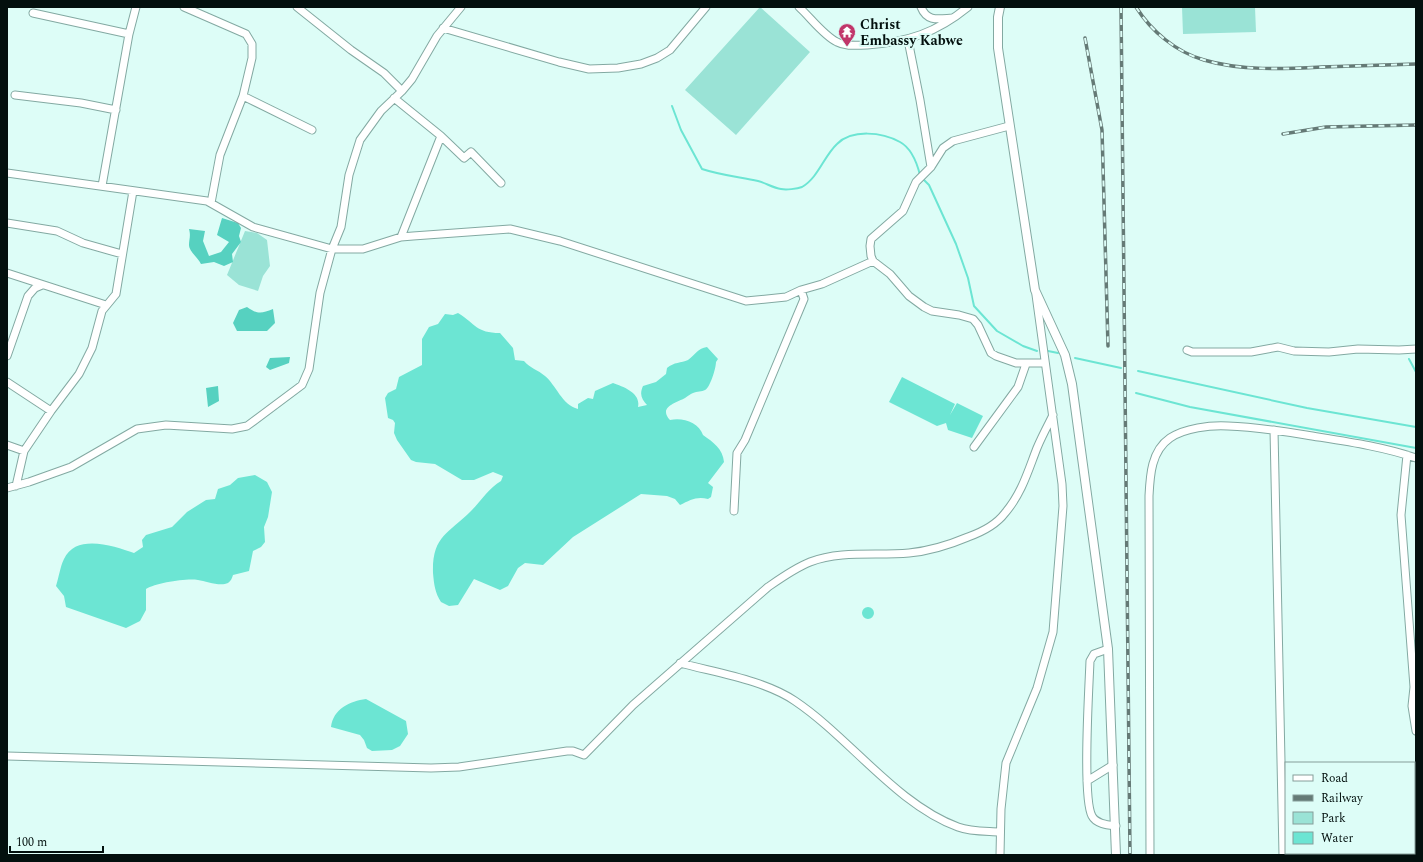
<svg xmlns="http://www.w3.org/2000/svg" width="1423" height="862" font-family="Spectral,serif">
<rect width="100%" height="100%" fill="#ddfdf7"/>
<path fill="#9ae3d6" d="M760,7L810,52L736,135L685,90Z
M1182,7H1255L1256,32L1183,34Z
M245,231L257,233L267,240L270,266L263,276L258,291L239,285L227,275Z"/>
<path fill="#56d1c0" d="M222,218L238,223L241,228L239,236L241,242L232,254L233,262L224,266L214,262L201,264C198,258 189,251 189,245C189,239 191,236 189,229L205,231L203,241L209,256L221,252L229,242L217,235Z
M247,307C257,314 261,314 273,309L275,323L267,331H237L233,323L239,310Z
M290,357L289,363L270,370L266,367L270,358Z
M218,386L219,401L208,407L206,388Z"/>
<path fill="#6ce5d3" d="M458,313C476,324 476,333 500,333L513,348L515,360L524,361C530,368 538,370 545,376C556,385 562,405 578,409V404L588,398L593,399L595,391L613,383C624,387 641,393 638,407L647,405C642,399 639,395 643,386L656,382L666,374L667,368C674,362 681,363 688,360C695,355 698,348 707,347L718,359L716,362C716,368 710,388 705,390C702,392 697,391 693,393C690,394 688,396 685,398C676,403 658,407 670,420C682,417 699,422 703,435C713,442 723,449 724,462L708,483L713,487L711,497L708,499C697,496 690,500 680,505L675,499L667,496L641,494L573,537L543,565L525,563L518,568L508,586L500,590L474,579L458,605L449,606L441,602C435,593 434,584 433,573C432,536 448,534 471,511C481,501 489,488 501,481L503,476L493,472L474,480H462L435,464L416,462L411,460L397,440L394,433L395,423L393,420L388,418L385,398L388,393L396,389L399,377L422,365V339L429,327L438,324L445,314L453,315Z
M902,377L955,404L950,415L957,403L983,416L972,438L948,430L946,423L937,426L889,402Z
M255,475L267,482L272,492L268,517L264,527L265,542L261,547L253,551L249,571L233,575C232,578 231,581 228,583C220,587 206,581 198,580C186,578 156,583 146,589V610L140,621L126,628L66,607L64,596L56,586C59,577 60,567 64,559C76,533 114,546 134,553L143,547L142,540L146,535L172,527L187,512L206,500L215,499L218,489L230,485L238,478Z
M862 613a6 6 0 1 1 12 0a6 6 0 1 1-12 0Z
M366,699L406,721L408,734L400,746L392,750L372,751L367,748L364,740L360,735L331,727C333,709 350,701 366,699Z"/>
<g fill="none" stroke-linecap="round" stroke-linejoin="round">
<path stroke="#6ce5d3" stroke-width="2" d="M672,106L681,130L702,169C720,175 739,177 758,181C766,183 773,188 781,189C786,190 797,189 802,187C818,178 824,156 837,144C852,129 882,132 900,142C911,148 917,163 920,175
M922,178L929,185L956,244L968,278L974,306L997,331L1023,346L1037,351
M1048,351L1058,353
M1075,358L1121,368
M1409,359L1416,372
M1138,371L1307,408L1416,427
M1136,393L1190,407L1416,448"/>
<g stroke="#83a9a2" stroke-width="9">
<path id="minor" d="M184,7L246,34L252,44V58L243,96L220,155L211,203
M297,7L351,50L384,73L402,91
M799,7C810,17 824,36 837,42C846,47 858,45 867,45C908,42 936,33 968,7
M921,7C927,22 938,19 952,18
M33,13L129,34
M443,28L559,62L589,69L618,68L641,64L657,58L670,50L706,7
M908,40L920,100L931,167
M15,95L81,103L116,110
M243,96L312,130
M394,98L441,136L464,158L471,152L501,183
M1009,126L953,141L943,148L931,167L916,182L903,211L871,239L870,246L871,256L873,261L890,274L909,296L924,307L932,311L959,315L973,319L978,325L991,353L996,356L1016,363H1045
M7,173L207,201L253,227L332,249H363L401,237L413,236L510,229L560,241L746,301L786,297L801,290L822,284L873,261
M102,186L129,34L136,7
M7,223L57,231L83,243L122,254
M401,237L441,136
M7,273L106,305
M1187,350L1192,352H1251L1278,347L1294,351L1329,352L1358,349L1399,350L1416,349
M7,356L28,296L35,288L42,285
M7,382L51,411
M1274,430L1283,855
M7,445L24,451
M974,447L1018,387L1026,364
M1407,455L1401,515L1414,687L1412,706L1416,731
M16,486L24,451L51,411L79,374L92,348L102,311L116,294L133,191
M7,488L29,482L71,467L137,429L166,425L232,429L247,426L302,385L309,369L320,293L332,249L341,227L349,175L360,140L381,111L402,91L412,79L437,36L461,7
M734,511L737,453L745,440L804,299L801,290
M1108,649L1094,654L1090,661C1089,688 1082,798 1092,816C1096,824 1108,825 1116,826
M680,663C717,673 764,680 795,701C850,738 896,804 958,827C971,832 987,831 1000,832
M7,756L431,768L459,767L567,751H573L584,755L633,705L768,587C781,578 795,568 810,562C841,550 877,556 909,553C930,551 949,545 968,537C982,532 996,525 1005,513C1022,493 1028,471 1037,448C1042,436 1048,425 1053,415
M1087,781L1113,765
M1000,855L1001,809L1006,763L1037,688L1053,632L1063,506L1062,484L1036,295
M1150,855L1149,496C1150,476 1151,451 1170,438C1185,428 1210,425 1228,426C1254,427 1281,431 1306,435C1343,441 1381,446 1416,458"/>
</g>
<g stroke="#83a9a2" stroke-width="10">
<path id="tertiary" d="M1000,7L998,17V48L1035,290L1065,355L1072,384L1108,649L1116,855"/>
</g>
<use href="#minor" stroke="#fff" stroke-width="7"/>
<use href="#tertiary" stroke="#fff" stroke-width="8"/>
<g stroke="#657a76" stroke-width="3.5">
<path id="rail" d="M1121,7L1130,855
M1136,7C1151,31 1176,52 1204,60C1241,71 1283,69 1322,67C1353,66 1384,65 1416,64
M1085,38L1102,130L1108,346
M1283,134L1326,127L1416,125"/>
</g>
<use href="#rail" stroke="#ddfdf7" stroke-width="2" stroke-dasharray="6" stroke-linecap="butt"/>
</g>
<defs>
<g id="temple-pin" transform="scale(0.9)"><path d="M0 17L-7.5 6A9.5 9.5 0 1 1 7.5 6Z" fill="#c1356a" stroke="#ddfdf7"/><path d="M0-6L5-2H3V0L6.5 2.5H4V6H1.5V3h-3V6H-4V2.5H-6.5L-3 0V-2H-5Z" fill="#fff"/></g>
</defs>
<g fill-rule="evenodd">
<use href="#temple-pin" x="847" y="32"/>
</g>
<g text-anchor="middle" stroke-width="4" stroke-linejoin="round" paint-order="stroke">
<g font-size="14" font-weight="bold" fill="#03100e" stroke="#ddfdf7" text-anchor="start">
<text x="860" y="29">Christ<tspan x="860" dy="16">Embassy Kabwe</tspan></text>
</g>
</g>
<rect width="1423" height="862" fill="none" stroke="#03100e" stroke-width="16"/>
<rect x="1285" y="762" width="130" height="92" fill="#ddfdf7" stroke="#869e9a"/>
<rect x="1293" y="775" width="20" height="6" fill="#ffffff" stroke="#869e9a"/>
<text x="1321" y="782" font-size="12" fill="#03100e">Road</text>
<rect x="1293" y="795" width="20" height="6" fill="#657a76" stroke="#869e9a"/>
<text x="1321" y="802" font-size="12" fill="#03100e">Railway</text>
<rect x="1293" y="812" width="20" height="12" fill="#9ae3d6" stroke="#869e9a"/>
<text x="1321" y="822" font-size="12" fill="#03100e">Park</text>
<rect x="1293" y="832" width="20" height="12" fill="#6ce5d3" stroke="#869e9a"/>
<text x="1321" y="842" font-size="12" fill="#03100e">Water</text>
<path d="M10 846v6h93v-6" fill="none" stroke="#03100e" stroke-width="2"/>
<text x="16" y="846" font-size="12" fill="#03100e" stroke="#ddfdf7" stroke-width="3" paint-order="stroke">100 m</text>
</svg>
